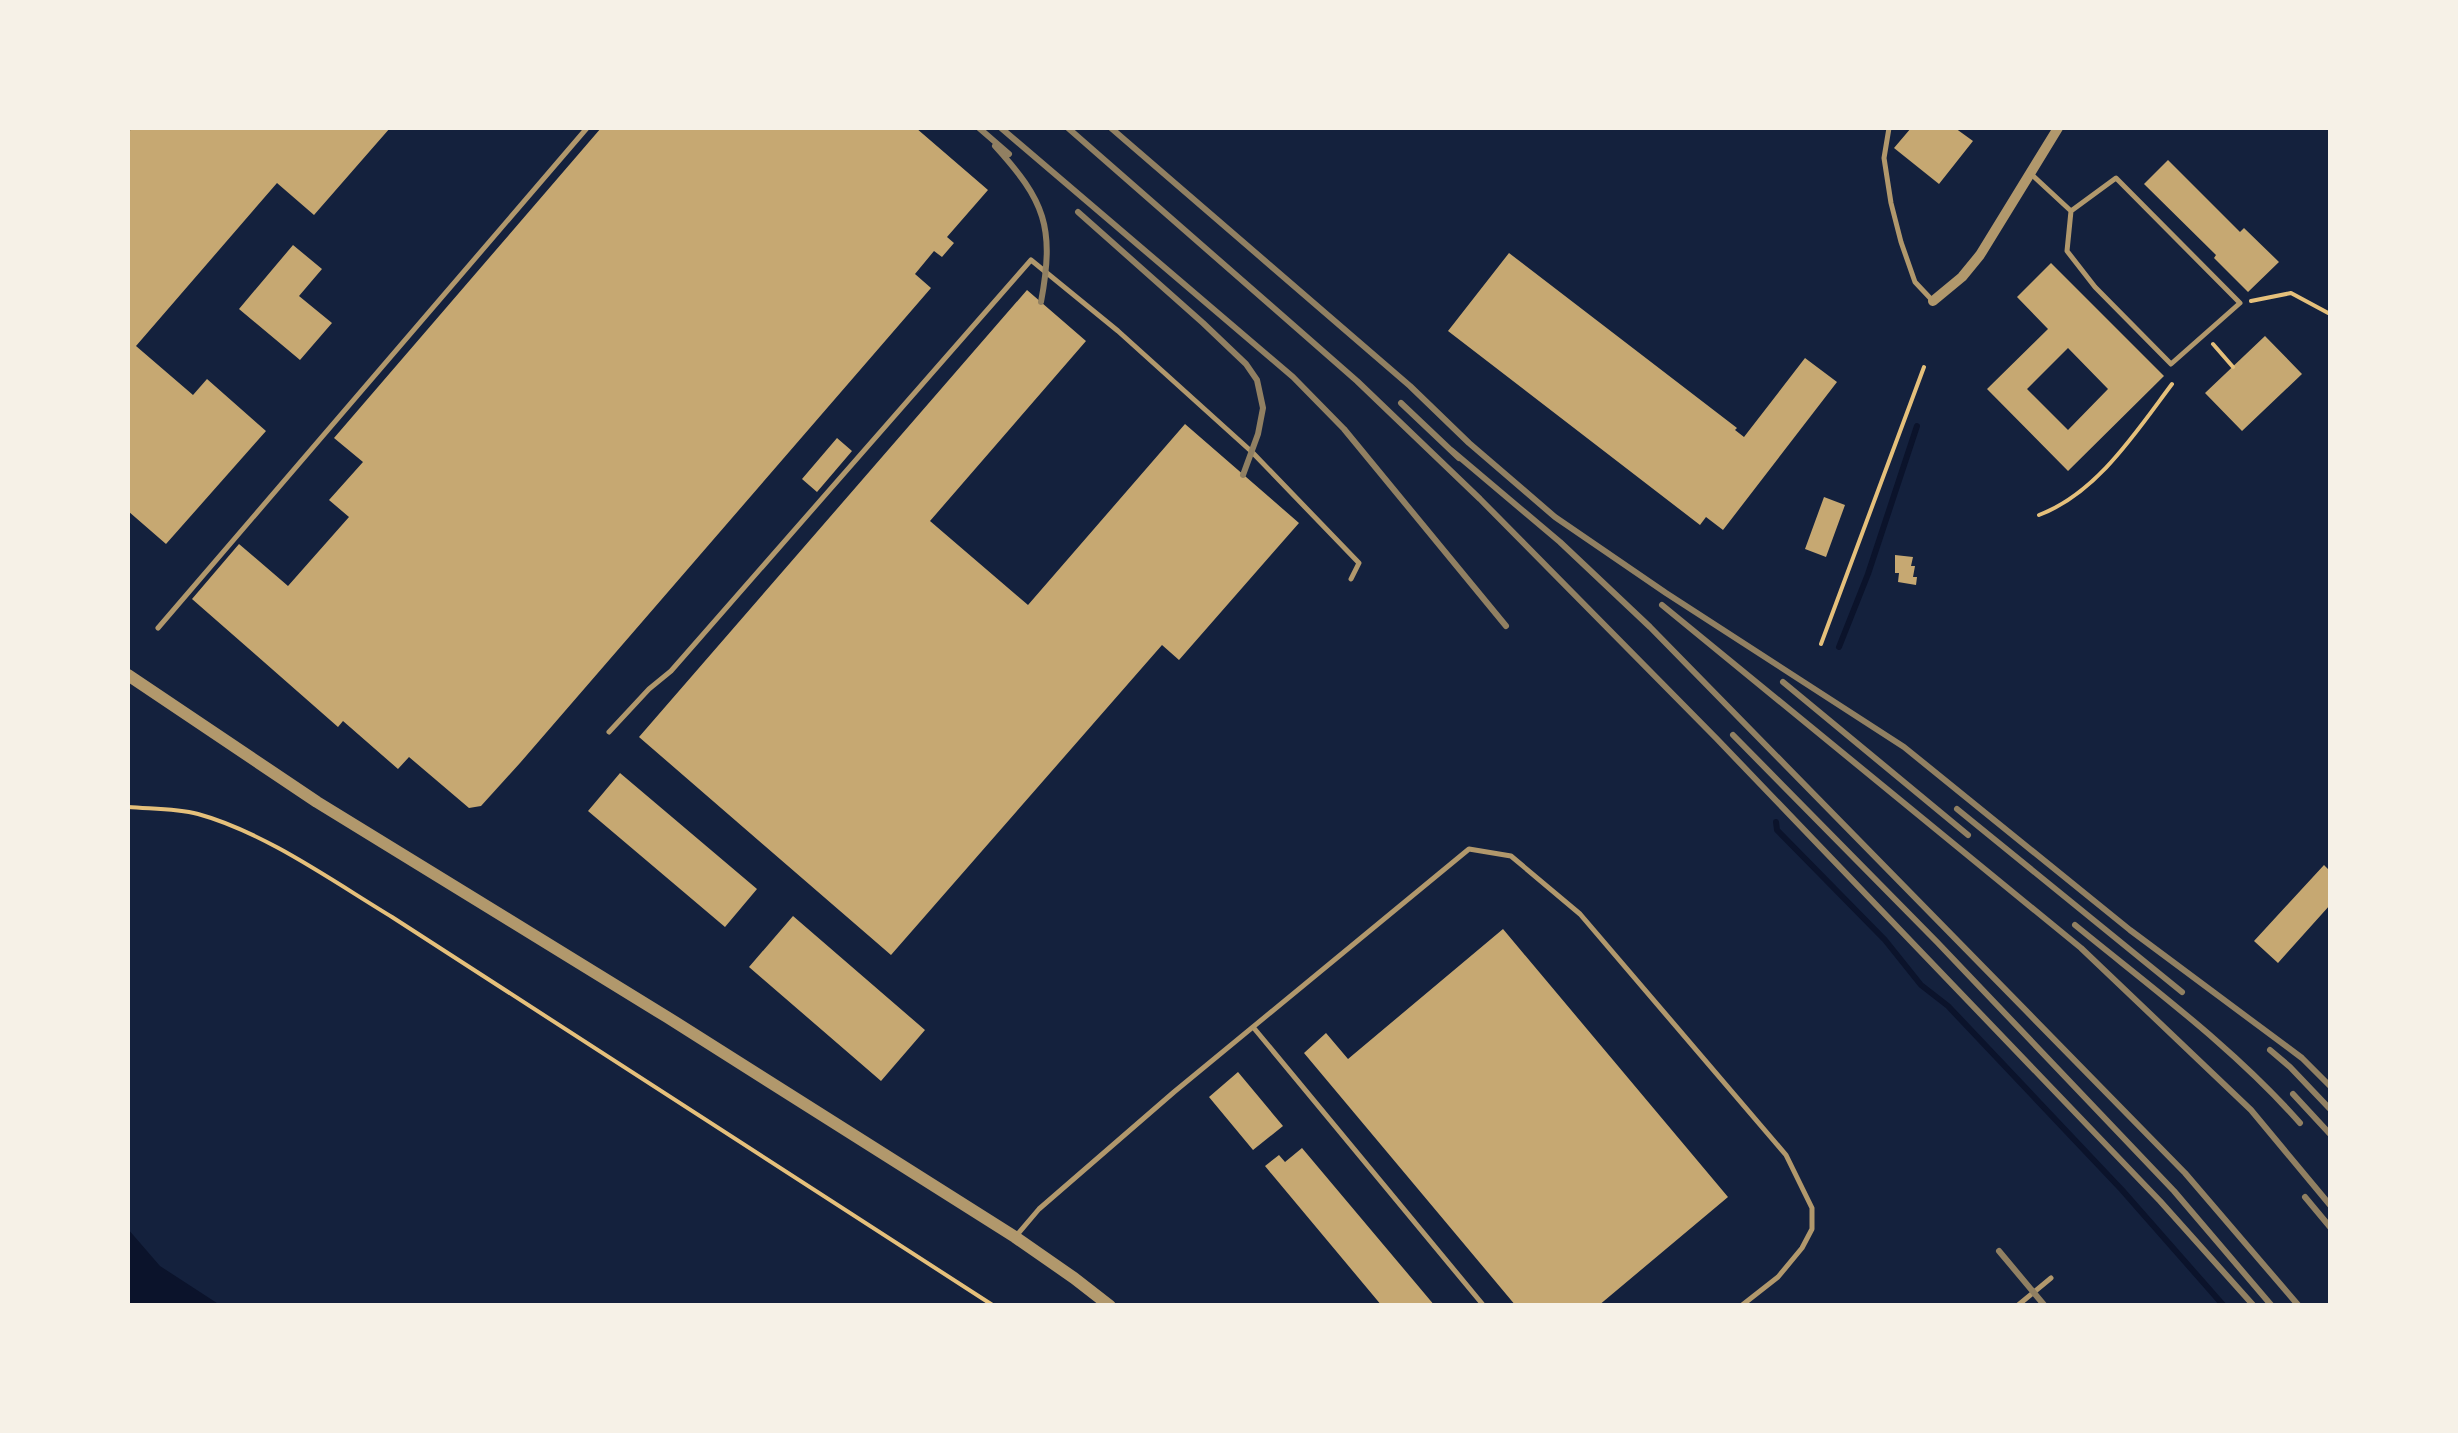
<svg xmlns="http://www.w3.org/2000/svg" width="2458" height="1433" font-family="'Sofia Sans Condensed',sans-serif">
<rect width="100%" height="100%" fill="#14213d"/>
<path fill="#0b132b" d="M128,1229L160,1266L220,1305H128Z"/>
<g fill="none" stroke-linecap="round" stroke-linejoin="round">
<path stroke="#0b132b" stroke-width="6" d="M1839,647L1868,574L1917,426
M1776,822L1777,830L1885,940L1921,985L1948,1006L2122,1190L2224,1306"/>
</g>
<path fill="#c6a872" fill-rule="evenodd" d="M132,128H390L314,215L277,183L136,346L193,395L207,379L266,431L166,544L128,511V133Z
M601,128H916L988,190L947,237L954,243L942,257L934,251L915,274L931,288L520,763L481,806L469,808L409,757L398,769L343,721L338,727L192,599L239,544L288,586L349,517L329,500L363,462L334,438Z
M1911,128H1955L1973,141L1939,184L1894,148Z
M2168,160L2240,232L2244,228L2279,262L2248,292L2214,258L2216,255L2144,184Z
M293,245L322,269L299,296L332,323L300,360L239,309Z
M1509,253L1737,428L1735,430L1744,437L1805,358L1837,382L1723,530L1706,517L1700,525L1448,331Z
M2051,263L2164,376L2068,471L1987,389L2048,329L2017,297ZM2068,348L2108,389L2068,430L2027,389Z
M1027,290L1086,341L930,521L1028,605L1185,424L1299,523L1179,660L1162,645L891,955L639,737Z
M2265,336L2302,374L2242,431L2205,393Z
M837,438L852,451L817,492L802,479Z
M1824,497L1845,505L1826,557L1805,549Z
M1895,555L1913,557L1911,566H1915L1913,577H1917L1916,585L1898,582L1899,573H1895Z
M620,773L757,889L725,927L588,811Z
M2324,865L2330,871V905L2278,963L2254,941Z
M793,916L925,1030L881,1081L749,967Z
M1503,929L1728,1197L1598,1306H1516L1304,1053L1326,1033L1348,1059Z
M1238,1072L1283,1126L1253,1150L1209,1097Z
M1302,1148L1435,1306H1382L1265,1166L1279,1155L1285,1162Z"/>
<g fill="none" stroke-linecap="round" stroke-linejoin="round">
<path stroke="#e5c07b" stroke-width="4" d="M2251,301L2291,293L2330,314
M2213,344L2233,367
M2039,515C2097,493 2136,432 2172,384
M1821,644L1924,367
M128,807C151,809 175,808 198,814C264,832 334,882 392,917L994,1306"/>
<path stroke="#b1986c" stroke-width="5" d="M1889,128L1884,158L1891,203L1901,242L1915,282L1931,299
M2030,173L2071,211
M2116,178L2240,303L2171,364L2095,287L2067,251L2071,211Z
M158,628L587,128
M609,732L649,689L671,671L1031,260L1118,331L1252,452L1359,563L1351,579
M1253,1027L1484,1306
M1017,1235L1039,1209L1174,1092L1469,849L1511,856L1580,914L1786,1155L1812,1208V1229L1802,1248L1778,1277L1741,1306
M2017,1306L2051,1278"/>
<path stroke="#b1986c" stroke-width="10" d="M1933,301L1962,277L1980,255L2058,128"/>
<path stroke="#b1986c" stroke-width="12" d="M128,675L317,802L667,1017L1015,1237L1074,1278L1110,1306"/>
<path stroke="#918062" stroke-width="6" d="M979,128L1009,154
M1001,128L1293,377L1344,429L1506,626
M1068,128L1357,381L1480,499L1716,738L2160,1201L2254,1306
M1111,128L1410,386L1469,443L1555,517L1666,593L1904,747L2130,930L2302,1058L2330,1086
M995,146C1045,201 1055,227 1041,302
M1078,212L1203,323L1246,364L1257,380L1263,408L1258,434L1243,475
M1401,403L1459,458
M1451,450L1560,542L1650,627L2185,1173L2299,1306
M1662,605L2081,948L2251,1110L2330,1205
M1783,682L1968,835
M1733,735L1937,942L2174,1191L2272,1306
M1957,809L2182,992
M2075,925C2152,988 2234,1048 2300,1123
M2270,1050L2290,1067L2330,1109
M2293,1094L2330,1134
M2305,1197L2330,1227
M1999,1251L2045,1306"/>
</g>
<rect width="2458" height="1433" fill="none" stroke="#f6f1e7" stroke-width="260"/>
</svg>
